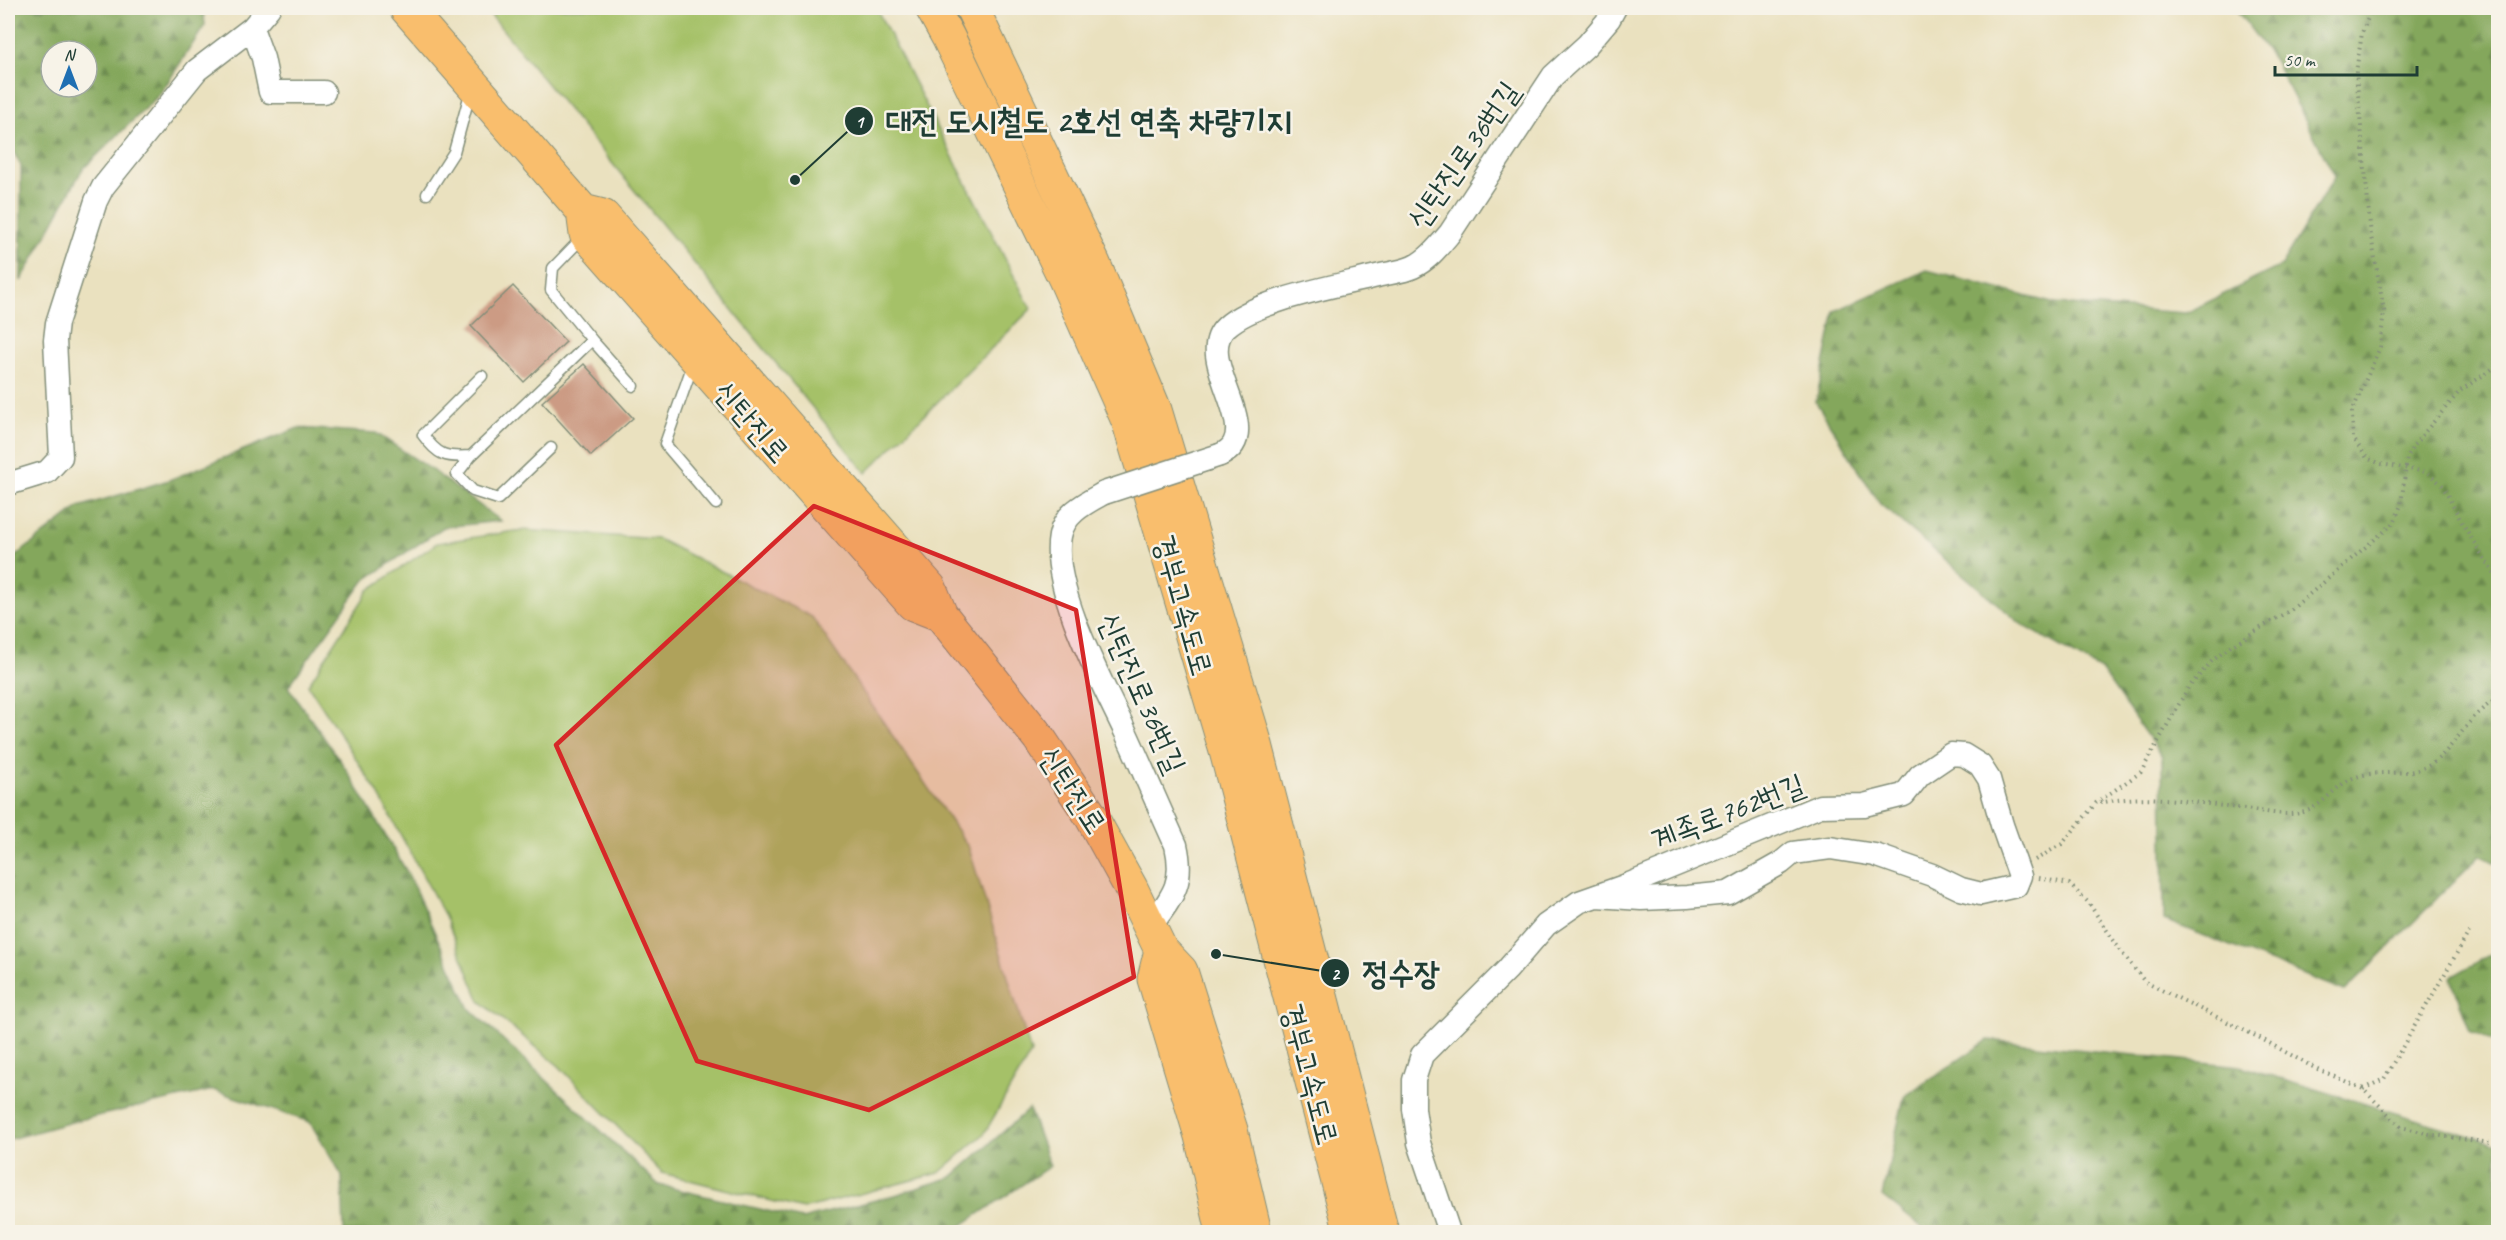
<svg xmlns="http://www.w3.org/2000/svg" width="2506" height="1240" font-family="Caveat,'Poor Story',sans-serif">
<defs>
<pattern id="forest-firs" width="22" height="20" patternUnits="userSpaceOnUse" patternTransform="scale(1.5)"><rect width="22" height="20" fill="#84a75c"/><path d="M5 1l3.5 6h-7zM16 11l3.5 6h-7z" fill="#6b894d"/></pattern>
</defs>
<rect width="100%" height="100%" fill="#f7f3e8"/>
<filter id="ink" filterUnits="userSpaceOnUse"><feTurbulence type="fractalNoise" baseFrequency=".0167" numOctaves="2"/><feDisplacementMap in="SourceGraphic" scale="12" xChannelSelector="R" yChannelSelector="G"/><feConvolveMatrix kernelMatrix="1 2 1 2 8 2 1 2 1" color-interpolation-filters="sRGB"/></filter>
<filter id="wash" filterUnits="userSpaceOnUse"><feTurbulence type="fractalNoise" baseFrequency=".008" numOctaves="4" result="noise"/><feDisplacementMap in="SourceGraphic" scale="24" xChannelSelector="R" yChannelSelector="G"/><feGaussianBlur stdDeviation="1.35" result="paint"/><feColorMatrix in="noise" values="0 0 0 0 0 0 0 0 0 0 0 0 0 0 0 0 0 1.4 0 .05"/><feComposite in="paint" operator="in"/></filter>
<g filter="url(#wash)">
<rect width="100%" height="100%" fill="#eae1bf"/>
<path fill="#a5c167" stroke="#627f4e" stroke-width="1.5" d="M485,8H876L1031,309L866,473Z
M522,530L658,539L812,617L969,848L1031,1053L984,1134L939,1173L803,1209L662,1173L559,1066L480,1001L444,914L376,790L308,685L369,590L437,543Z"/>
<path fill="url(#forest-firs)" stroke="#527248" stroke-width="1.5" fill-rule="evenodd" d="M8,8H203L205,25L160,94L82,170L21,281V166L8,141ZM51,51H87V87H51Z
M2235,8H2498V864L2480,855L2345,991L2164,920L2162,757L2101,670L2021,624L1880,504L1816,402L1835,311L1927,270L2056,304L2186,313L2281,266L2335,176L2274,60Z
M298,428L376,433L429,468L501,521L444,527L364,581L288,687L346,769L407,872L470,1009L659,1185L802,1219L895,1195L952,1177L1029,1109L1050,1166L952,1232H344L342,1176L310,1122L213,1090L79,1120L10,1139L8,1144V562L79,507L169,480Z
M2498,950V1044L2470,1031L2451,977Z
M1988,1040L2240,1066L2498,1144V1232H1928L1882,1196L1904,1097Z"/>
<g id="blocks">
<path fill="#cc9b84" d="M513,286L566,342L524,382L471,326Z
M584,364L633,418L591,456L542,402Z"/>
</g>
</g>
<g filter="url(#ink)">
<use href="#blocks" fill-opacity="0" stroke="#848f7a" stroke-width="1.5"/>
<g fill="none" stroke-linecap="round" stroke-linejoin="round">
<g stroke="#848f7a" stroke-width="13">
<path id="service" d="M427,194L454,152L471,90
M592,340L633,386
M693,364L665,444L716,504
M482,376L423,435C438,456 446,458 471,456L592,340L551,290L553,268L584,236
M471,456L457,474L473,491L498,499L551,448"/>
</g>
<g stroke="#848f7a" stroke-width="25">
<path id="minor" d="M252,28L263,58L270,92H324
M1220,455C1270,433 1191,359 1226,327C1255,300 1337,286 1377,276C1388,273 1402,272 1413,267C1428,260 1439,246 1450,233L1553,76L1587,45L1609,19L1615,8
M8,484L47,472L61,457L55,340L57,323L96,201L103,187L197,70L252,28L269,8
M1104,493C1086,503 1064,513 1060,536C1050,588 1103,684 1126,733C1143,770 1159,808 1176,845C1185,884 1172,897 1150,927
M1449,1232L1419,1143L1414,1109V1080L1422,1055L1507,970L1546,925L1579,902L1627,885L1820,806L1864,805L1904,795L1920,775L1951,754L1964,755L1980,765L1989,779L2002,825L2020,876L2016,886L1981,894L1961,889L1932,875L1875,855L1830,848L1793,853L1781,863L1728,893L1687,897L1641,899L1597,896"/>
</g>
<g stroke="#848f7a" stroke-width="35">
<path id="primary" d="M406,8L583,211L586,234L913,604L941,615
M583,211L603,216L930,588L941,615L1039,738L1091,816L1131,888L1161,950L1181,971L1231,1130L1255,1232
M1161,950L1154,979L1201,1136L1223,1232"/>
</g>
<g stroke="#848f7a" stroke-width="35">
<path id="motorway" d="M932,8L948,37L1065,279L1129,423L1226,751L1351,1232
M972,8L1094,264L1155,410L1256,745L1382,1232"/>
</g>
<path stroke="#848f7a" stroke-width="4" stroke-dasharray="1.5 4.5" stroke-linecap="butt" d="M2372,8L2362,33L2356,72L2371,236L2384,311L2380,347L2352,412L2353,438L2367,458L2381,464L2427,472L2442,485L2461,521L2498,581
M2100,803C2148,792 2197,803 2245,809C2262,811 2283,816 2300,813C2321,809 2334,786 2353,778C2378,768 2411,779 2433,763C2458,744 2470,712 2498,699
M2035,860L2062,844L2096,803L2141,772L2188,688L2212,661L2231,646L2292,609L2394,523L2401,505L2407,459L2413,446L2460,391L2498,365
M2039,878L2069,884L2088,902L2122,953L2145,982L2260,1038L2313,1067L2363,1089L2401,1127L2434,1135L2498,1144
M2363,1089L2384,1079L2469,932"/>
<use href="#service" stroke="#fff" stroke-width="10"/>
<use href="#minor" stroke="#fff" stroke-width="22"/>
<use href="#primary" stroke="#f9be6d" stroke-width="33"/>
<use href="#motorway" stroke="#f9be6d" stroke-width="33"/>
<g stroke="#848f7a" stroke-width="25" stroke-linecap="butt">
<path id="minor-bridge" d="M1104,493L1220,455"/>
</g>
<use href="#minor-bridge" stroke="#fff" stroke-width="22"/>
</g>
</g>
<path fill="#d62828" fill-opacity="0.2" stroke="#d62828" stroke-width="4.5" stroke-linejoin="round" d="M814,506L1076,610L1134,977L869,1110L697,1061L556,745Z"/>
<g text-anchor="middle" stroke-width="5" stroke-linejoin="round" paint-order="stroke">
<g font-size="30" fill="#1f3d34" stroke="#f7f3e8">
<text transform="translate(1463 155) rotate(-55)" y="10">신탄진로36번길</text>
<text transform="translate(752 422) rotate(49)" y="10">신탄진로</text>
<text transform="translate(1183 605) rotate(74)" y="10">경부고속도로</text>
<text transform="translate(1142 693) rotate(66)" y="10">신탄진로36번길</text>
<text transform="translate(1073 790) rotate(57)" y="10">신탄진로</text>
<text transform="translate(1728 812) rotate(-21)" y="10">계족로762번길</text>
<text transform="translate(1310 1074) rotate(75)" y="10">경부고속도로</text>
</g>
</g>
<path fill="none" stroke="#1f3d34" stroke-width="2" d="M795 180L859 121M1216 954L1335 973"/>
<g fill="#1f3d34" stroke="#f7f3e8" stroke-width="2">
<circle cx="795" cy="180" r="6"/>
<circle cx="1216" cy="954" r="6"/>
<circle cx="859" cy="121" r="15"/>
<circle cx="1335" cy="973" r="15"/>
</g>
<g font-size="18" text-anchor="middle" font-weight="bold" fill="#fff">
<text x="859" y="128">1</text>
<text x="1335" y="980">2</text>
</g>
<g font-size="32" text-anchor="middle" font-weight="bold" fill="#1f3d34" stroke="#f7f3e8" stroke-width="5" stroke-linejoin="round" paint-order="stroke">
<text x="1089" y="132">대전 도시철도 2호선 연축 차량기지</text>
<text x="1401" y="984">정수장</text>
</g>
<rect width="2506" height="1240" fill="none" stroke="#f7f3e8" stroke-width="30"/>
<g transform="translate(69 69)"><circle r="28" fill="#f7f3e8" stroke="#a1aaa0" stroke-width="1.5"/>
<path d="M0-4.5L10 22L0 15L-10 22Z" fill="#1f6fb2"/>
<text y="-9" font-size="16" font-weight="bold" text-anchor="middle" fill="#1f3d34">N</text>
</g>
<path d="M2275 66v9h142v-9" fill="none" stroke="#1f3d34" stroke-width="3"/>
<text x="2284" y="66" font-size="18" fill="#1f3d34" stroke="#f7f3e8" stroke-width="4.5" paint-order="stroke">50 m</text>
</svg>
